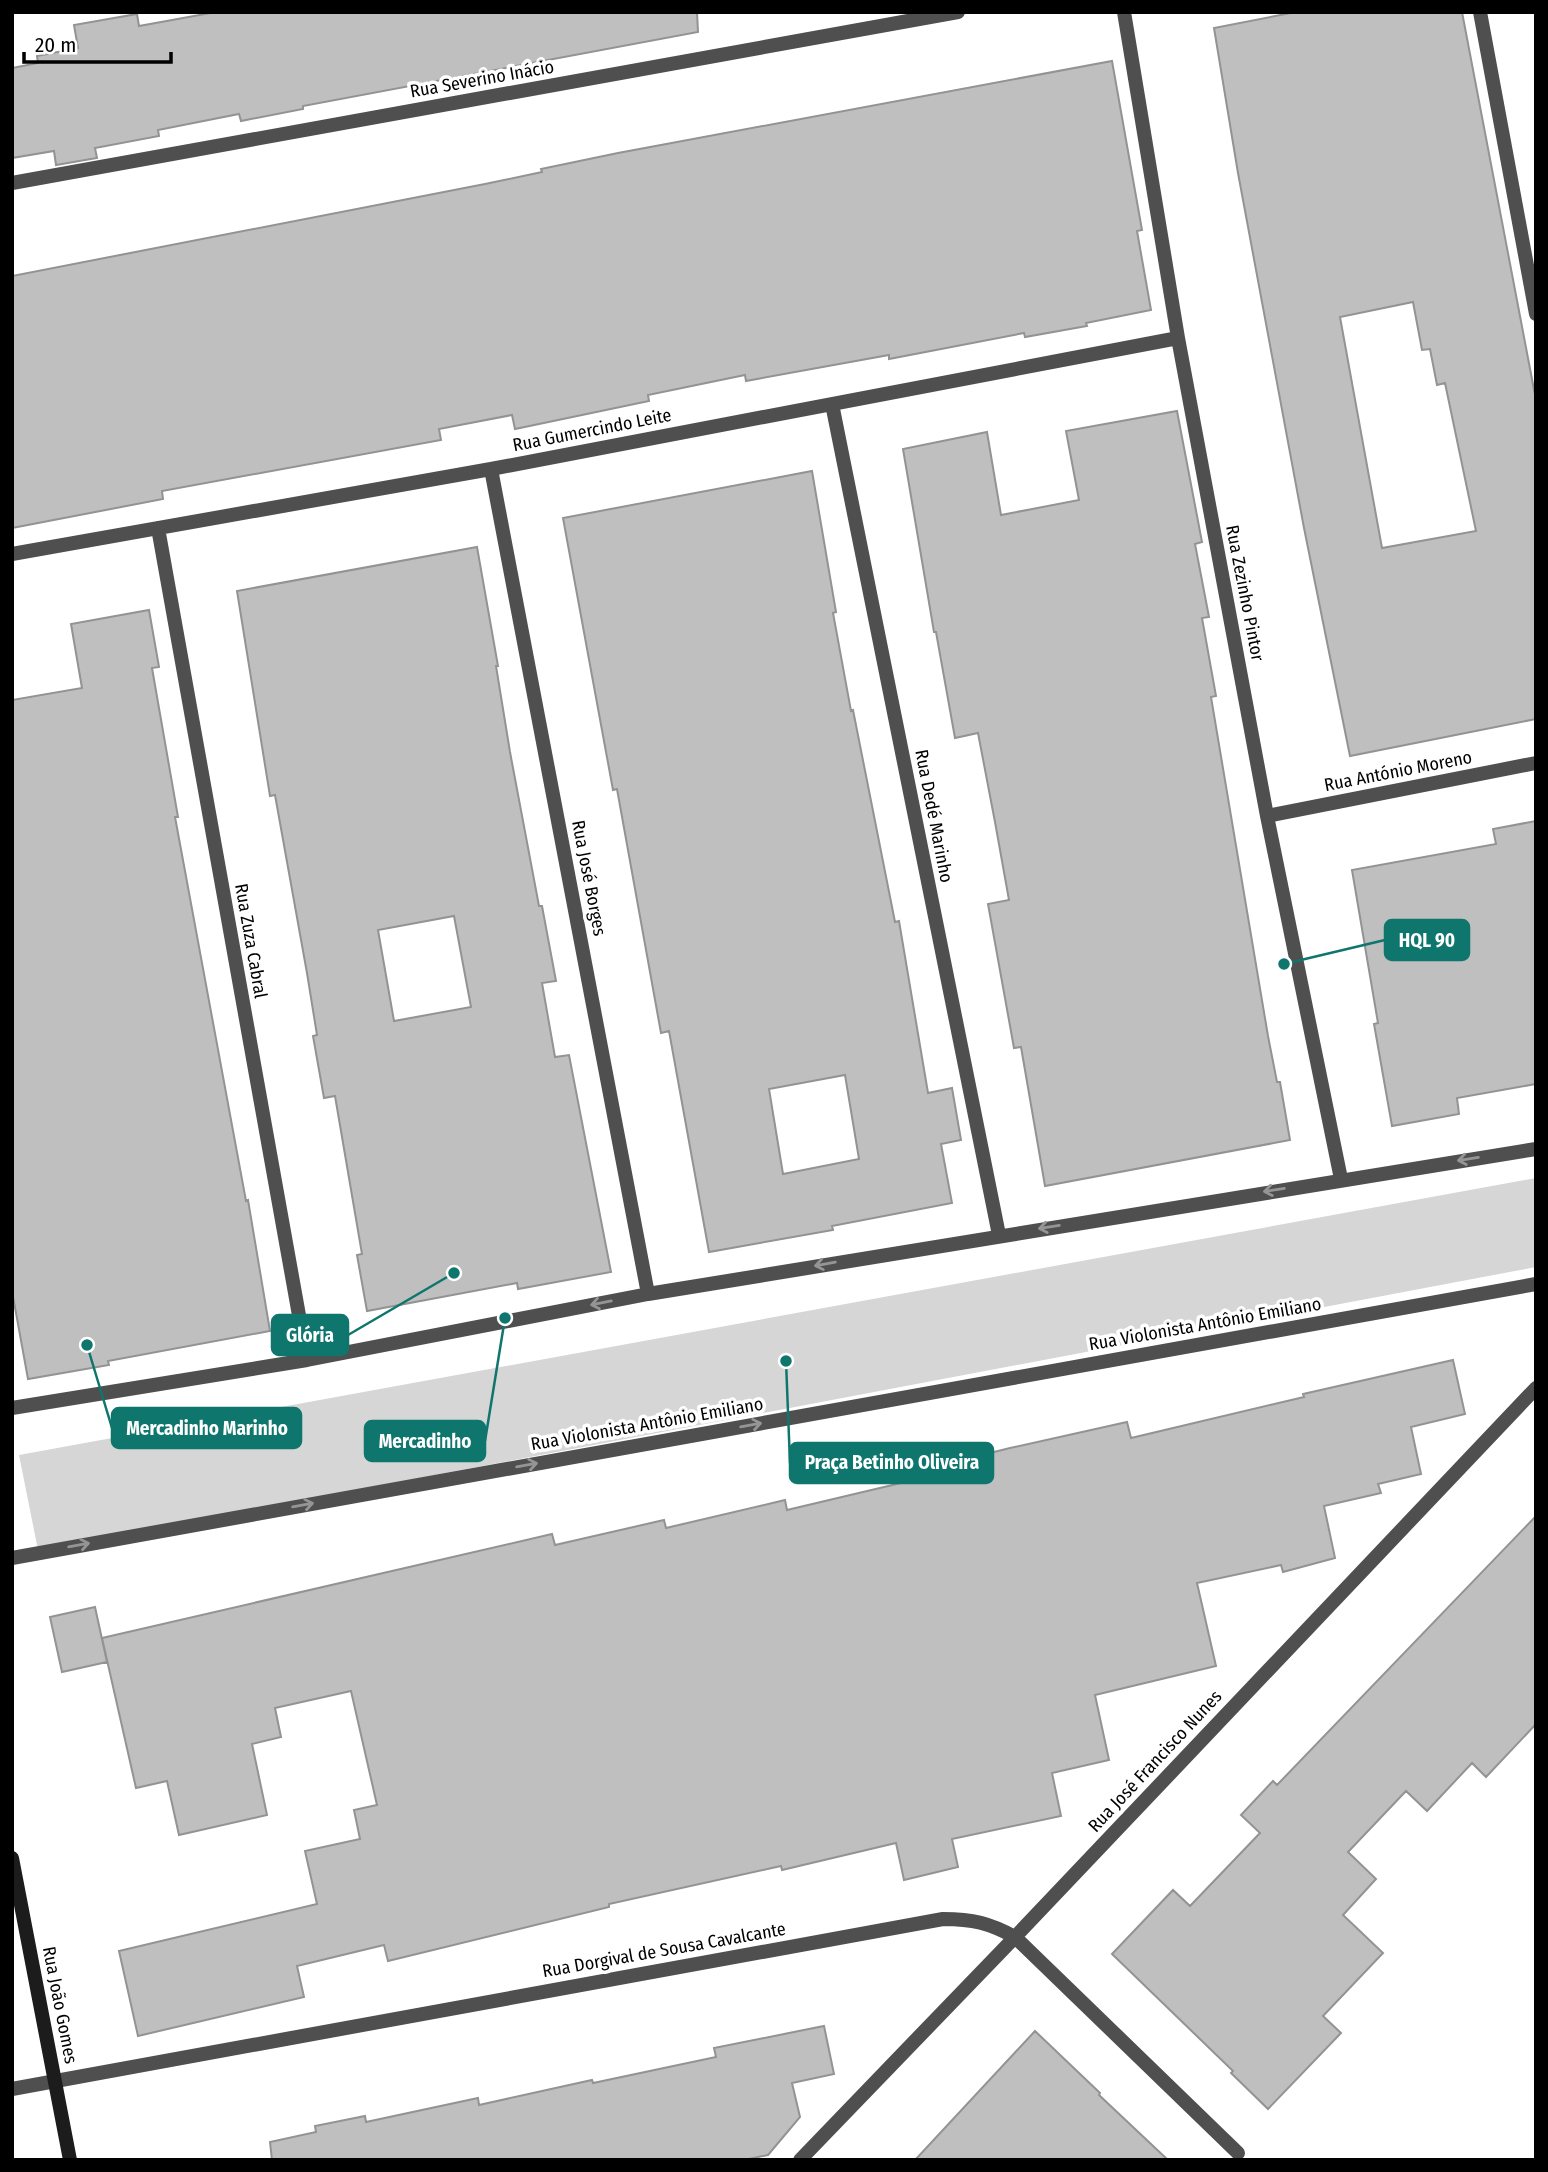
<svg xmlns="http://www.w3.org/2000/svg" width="1548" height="2172" font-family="'Fira Sans Condensed',sans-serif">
<rect width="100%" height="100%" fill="#fff"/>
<path fill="#d6d6d6" d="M1536,1178V1267L38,1550L19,1455Z"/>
<path fill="#bfbfbf" stroke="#939393" stroke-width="2" fill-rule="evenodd" d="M216,12H697L698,32L303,106V109L241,121L239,114L158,130L159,136L95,148L97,158L56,165L54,151L12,158V68L38,63L37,56L78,48L74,25L137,14L139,26Z
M1296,12H1462L1536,400V719L1350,756L1304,528L1238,173L1214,28ZM1413,302L1422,350L1430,349L1437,385L1445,383L1476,531L1382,548L1340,317Z
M1112,61L1142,230L1137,231L1151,310L1086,323L1087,326L1025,337L1024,333L889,359V355L746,381L745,375L648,395L649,401L515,429L512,415L439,429L441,440L162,491L163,499L12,528V276L485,184L542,172L541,169L618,153Z
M1177,411L1202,542L1195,544L1209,617L1202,618L1216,696L1211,697L1268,1036L1277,1082H1280L1290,1140L1045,1186L1021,1047L1014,1048L988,904L1009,900L995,822L978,733L955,738L936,632H934L903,449L987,432L1001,515L1079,500L1066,431Z
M812,471L836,612L833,613L851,711L853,710L895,922L899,921L928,1093L952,1088L961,1140L941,1144L952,1203L832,1226L833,1230L709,1252L669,1031L661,1033L617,789L613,790L563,518ZM845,1075L859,1159L783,1174L769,1089Z
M477,547L498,666H496L510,752L539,906H542L556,981L542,983L555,1057L569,1055L611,1272L518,1289L517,1283L367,1311L357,1255L362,1254L335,1096L324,1098L313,1036L317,1035L307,973L275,795L270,796L237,591ZM454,916L471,1007L394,1021L378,930Z
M149,610L159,667L152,668L178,817H175L246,1201L248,1200L270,1331L108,1361L109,1365L28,1379L12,1291V700L82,688L71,624Z
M1536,821V1084L1457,1098L1459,1114L1392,1126L1374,1024L1378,1023L1352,870L1496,844L1493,829Z
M1453,1360L1465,1414L1411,1427L1421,1474L1378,1484L1381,1493L1324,1506L1335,1558L1283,1572L1281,1565L1197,1583L1216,1666L1095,1695L1109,1760L1052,1773L1061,1816L952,1839L958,1867L904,1880L896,1843L782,1870L781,1866L609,1904V1907L388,1961L384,1945L297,1966L304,1997L138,2036L119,1951L317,1904L305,1851L360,1839L354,1810L377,1805L351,1691L275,1708L281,1737L252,1744L267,1815L179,1835L167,1781L136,1788L102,1638L552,1534L555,1545L664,1520L666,1528L785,1500L787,1510L960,1469L958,1461L1010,1448L1127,1422L1131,1438L1304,1397L1303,1394Z
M1536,1516V1724L1486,1777L1472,1763L1427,1811L1406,1791L1348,1852L1376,1879L1343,1915L1383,1953L1323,2016L1341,2033L1268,2109L1231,2073L1233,2071L1112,1954L1173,1890L1190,1906L1260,1833L1241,1815L1273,1781L1277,1785Z
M95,1607L107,1662L62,1672L50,1617Z
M824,2026L834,2074L792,2083L800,2117L768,2155L744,2160H272L270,2142L316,2132L315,2126L365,2116L366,2122L478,2098L479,2105L592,2080L593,2083L716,2057L714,2048Z
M1035,2031L1100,2093L1099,2095L1168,2160H915Z"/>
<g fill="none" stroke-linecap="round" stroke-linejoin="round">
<path stroke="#4f4f4f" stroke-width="14" d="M1124,12L1178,338L1267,816L1341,1179
M1480,12L1536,314
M12,183L958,12
M832,404L999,1235
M491,469L648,1294
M158,528L307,1360
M12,554L491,469L1178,338
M1267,816L1536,763
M12,1408L307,1360L648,1294L1536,1149
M12,1558L1536,1284
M12,2089L943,1919C973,1919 989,1923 1015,1937L1238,2153
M800,2160L1015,1937L1536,1388"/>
<path stroke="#1c1c1c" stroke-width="14" d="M12,1858L70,2160"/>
</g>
<defs><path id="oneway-shaft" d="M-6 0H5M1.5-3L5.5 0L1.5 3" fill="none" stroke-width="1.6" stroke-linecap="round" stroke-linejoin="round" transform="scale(1.75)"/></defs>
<g stroke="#959595">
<use href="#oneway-shaft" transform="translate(1468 1159) rotate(171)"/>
<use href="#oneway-shaft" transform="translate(1274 1190) rotate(171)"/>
<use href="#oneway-shaft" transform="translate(1049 1227) rotate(171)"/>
<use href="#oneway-shaft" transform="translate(825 1264) rotate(170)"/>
<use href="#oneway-shaft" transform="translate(601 1303) rotate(169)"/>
<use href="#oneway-shaft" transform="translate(751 1425) rotate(-10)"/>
<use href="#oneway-shaft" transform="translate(527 1465) rotate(-10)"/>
<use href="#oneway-shaft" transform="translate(303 1505) rotate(-10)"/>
<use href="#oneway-shaft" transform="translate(79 1545) rotate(-10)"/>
</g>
<g text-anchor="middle" stroke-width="7" stroke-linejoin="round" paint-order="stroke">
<g font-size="18" fill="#000" stroke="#fff">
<text transform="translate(482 79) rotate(-10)" y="6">Rua Severino Inácio</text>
<text transform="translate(592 430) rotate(-11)" y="6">Rua Gumercindo Leite</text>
<text transform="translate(1245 593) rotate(79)" y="6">Rua Zezinho Pintor</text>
<text transform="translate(1398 771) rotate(-11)" y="6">Rua António Moreno</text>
<text transform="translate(934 816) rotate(79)" y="6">Rua Dedé Marinho</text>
<text transform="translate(589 878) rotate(79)" y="6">Rua José Borges</text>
<text transform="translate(251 941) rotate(80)" y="6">Rua Zuza Cabral</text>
<text transform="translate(1205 1324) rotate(-10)" y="6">Rua Violonista Antônio Emiliano</text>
<text transform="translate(647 1424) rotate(-10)" y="6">Rua Violonista Antônio Emiliano</text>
<text transform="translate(1155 1761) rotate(-47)" y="6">Rua José Francisco Nunes</text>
<text transform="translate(664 1950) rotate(-10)" y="6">Rua Dorgival de Sousa Cavalcante</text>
<text transform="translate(60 2005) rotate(79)" y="6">Rua João Gomes</text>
</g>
</g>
<path fill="none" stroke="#0f766e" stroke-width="2.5" d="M1284 964L1385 940M454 1273L348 1335M87 1345L112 1428M505 1318L485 1441M786 1361L790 1463"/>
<g fill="#0f766e" stroke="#fff" stroke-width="2.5">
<circle cx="1284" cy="964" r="7"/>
<circle cx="454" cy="1273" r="7"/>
<circle cx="87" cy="1345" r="7"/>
<circle cx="505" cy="1318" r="7"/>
<circle cx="786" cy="1361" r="7"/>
</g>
<g fill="#0f766e" stroke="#0f766e" stroke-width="2.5">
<rect x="1385" y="920" width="84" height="40" rx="7"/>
<rect x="272" y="1315" width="76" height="40" rx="7"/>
<rect x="112" y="1408" width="189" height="40" rx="7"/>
<rect x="365" y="1421" width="120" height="40" rx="7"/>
<rect x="790" y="1443" width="203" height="40" rx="7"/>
</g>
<g font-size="19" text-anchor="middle" font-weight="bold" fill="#fff">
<text x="1427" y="947">HQL 90</text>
<text x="310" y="1342">Glória</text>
<text x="207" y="1435">Mercadinho Marinho</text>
<text x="425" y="1448">Mercadinho</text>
<text x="892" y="1469">Praça Betinho Oliveira</text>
</g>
<rect width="1548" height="2172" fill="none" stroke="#000000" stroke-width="28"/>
<path d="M24 52v10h147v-10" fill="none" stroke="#000000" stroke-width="3.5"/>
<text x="35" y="52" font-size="21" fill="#000000" stroke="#ffffff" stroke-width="5" paint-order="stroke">20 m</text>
</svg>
